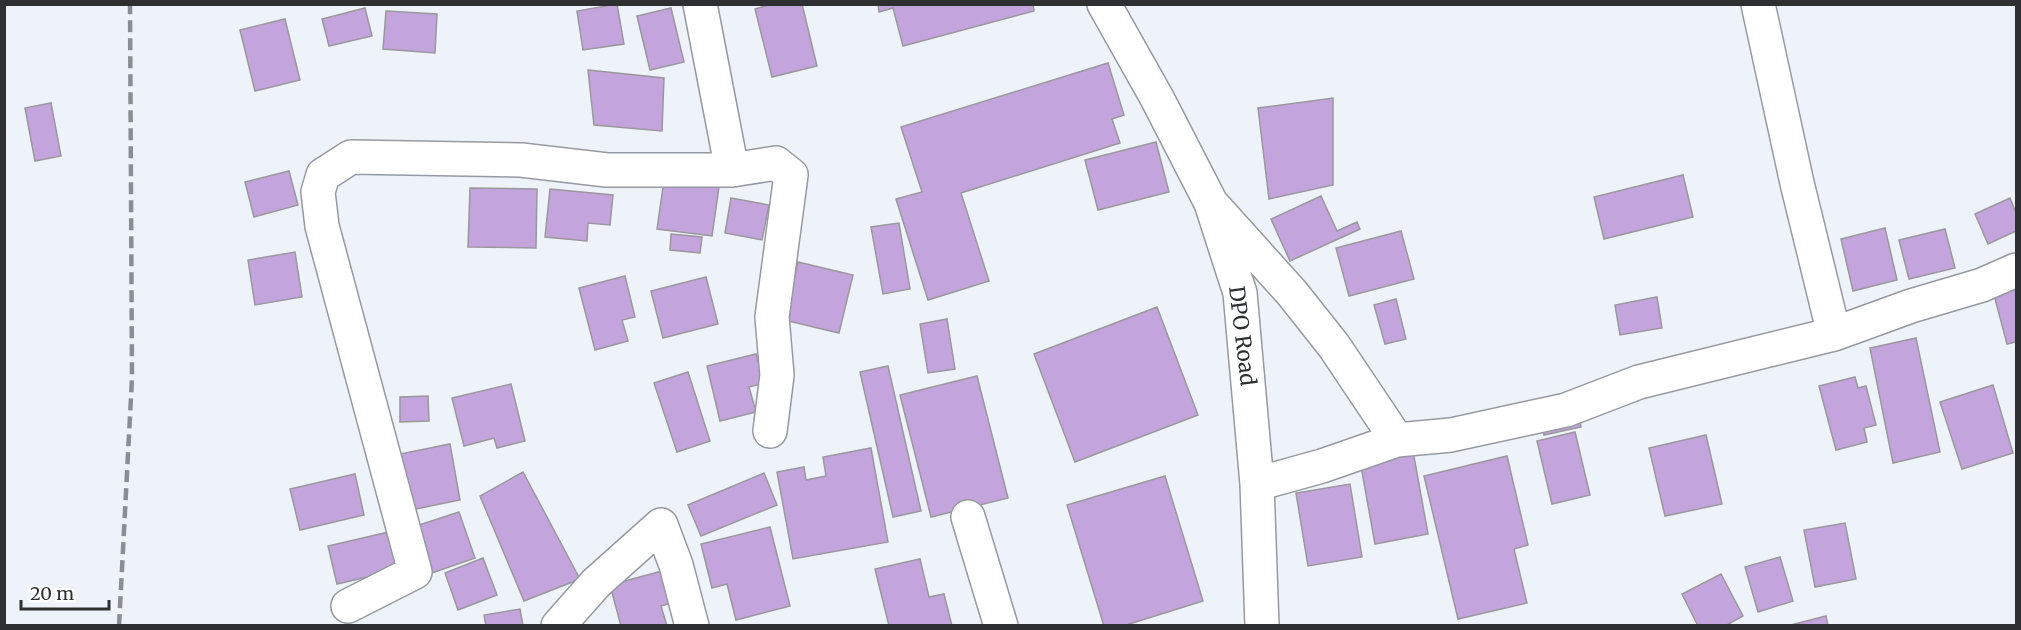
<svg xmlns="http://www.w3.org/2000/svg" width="2021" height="630" font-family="Merriweather,serif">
<rect width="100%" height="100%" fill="#eef3fa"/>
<path fill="#c4a4dd" stroke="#9a979d" stroke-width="1.5" d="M617,4L624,44L583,50L577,11Z
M772,4H802L817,66L772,77L755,9Z
M878,4H1033L1034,11L903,46L893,8L879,12Z
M365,8L372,36L329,46L322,19Z
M671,8L684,62L650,70L637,16Z
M386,11L437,14L435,53L383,49Z
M285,19L300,80L255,91L240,30Z
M1108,63L1124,115L1112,119L1120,143L961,193L989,281L928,300L896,199L922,192L901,127Z
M588,70L664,78L662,131L594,125Z
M1333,98V185L1269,199L1258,108Z
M51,103L61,156L35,161L25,108Z
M1156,142L1169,192L1098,210L1085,160Z
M289,171L298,205L254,217L245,182Z
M1683,175L1693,217L1604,239L1594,197Z
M664,180L719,187L712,236L657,229Z
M470,188L537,189L536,248L468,247Z
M550,189L613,195L610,225L588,223L587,241L545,237Z
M1321,196L1337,231L1357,222L1360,229L1290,261L1271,219Z
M731,198L769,205L762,240L725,233Z
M2010,198L2016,213V231L1988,244L1975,214Z
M899,223L910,289L883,294L871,227Z
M1885,228L1897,280L1853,291L1841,239Z
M1945,229L1955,268L1909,279L1899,240Z
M1401,231L1414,279L1349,296L1336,248Z
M671,234L702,237L700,253L670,250Z
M295,252L302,297L255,305L248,260Z
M798,262L853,275L839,333L784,320Z
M625,276L635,317L622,320L628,341L595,350L579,288Z
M706,277L718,324L663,338L651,291Z
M2016,289V342L2007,344L1994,295Z
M1657,297L1662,328L1620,335L1615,305Z
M1396,299L1406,339L1385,344L1374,305Z
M1157,307L1198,415L1075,462L1034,354Z
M947,319L955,369L928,373L920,324Z
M1916,338L1940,452L1893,463L1870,348Z
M756,354L764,383L749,387L756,412L720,421L707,366Z
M888,366L921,511L893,517L860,372Z
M688,372L710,441L677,452L654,383Z
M977,376L1008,498L931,517L900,395Z
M1855,377L1858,388L1866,386L1876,425L1864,428L1867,442L1836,450L1819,386Z
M511,384L525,441L497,448L494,438L464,446L452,398Z
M1993,385L2013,453L1962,469L1940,402Z
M428,396L429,421L400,422V397Z
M1579,415L1581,427L1544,435L1542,423Z
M1575,432L1590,495L1552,504L1537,441Z
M1706,435L1722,504L1665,516L1649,448Z
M450,444L460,500L411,510L400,454Z
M871,448L888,542L793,559L777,472L804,467L806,480L826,476L823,457Z
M1413,451L1428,534L1375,544L1360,461Z
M1507,456L1528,545L1514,549L1527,603L1458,619L1424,476Z
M523,472L580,579L524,601L480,496Z
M764,473L777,505L701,536L688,505Z
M355,474L364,515L300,530L290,489Z
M1165,476L1203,601L1123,626H1104L1067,505Z
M1350,484L1362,557L1308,566L1296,493Z
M459,512L475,558L426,575L410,528Z
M1845,523L1856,579L1815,587L1804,530Z
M770,527L790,606L736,620L727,584L712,588L701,544Z
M393,531L402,569L337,584L328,546Z
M1780,557L1793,601L1758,612L1745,567Z
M483,558L497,595L458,610L445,573Z
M920,559L929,597L944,594L952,626H889L875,569Z
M662,571L672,603L661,606L667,626H621L610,585Z
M1721,574L1743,616L1725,626H1698L1682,594Z
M520,609L523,626H486L484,615Z
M1826,616L1828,626H1787Z"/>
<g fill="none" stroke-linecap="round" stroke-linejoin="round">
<g stroke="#969aa0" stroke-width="36">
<path id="minor" d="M700,4L732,170
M1104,4L1157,98L1211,203L1240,293L1257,484L1262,626
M1758,4L1797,183L1834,334
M1211,203L1292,293L1334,346L1397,440L1451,435L1566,410L1639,382L1834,334L1911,306L1982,285L2016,270
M1257,484L1322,466L1397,440
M968,517L1001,626
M348,606L415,572L322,226L318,192L323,175L351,157L521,160L607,170H732L776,163L791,175L772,317L777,375L770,431
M558,626L596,583L661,525L676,565L692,626"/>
</g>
<use href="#minor" stroke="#fff" stroke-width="33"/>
<path stroke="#8a8e92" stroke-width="4.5" stroke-dasharray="12 6" stroke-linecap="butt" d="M119,626L132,378L130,4"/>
</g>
<g text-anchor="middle" stroke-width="4.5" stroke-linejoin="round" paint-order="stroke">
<g font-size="21" fill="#2d2f31" stroke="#fff">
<text transform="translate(1242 336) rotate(83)" y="7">DPO Road</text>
</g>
</g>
<rect width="2021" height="630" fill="none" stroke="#2d2f31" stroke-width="12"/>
<path d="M21 600v9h88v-9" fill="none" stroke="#2d2f31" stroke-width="3"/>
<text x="30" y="600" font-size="18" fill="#2d2f31" stroke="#ffffff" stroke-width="4.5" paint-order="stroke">20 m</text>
</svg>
